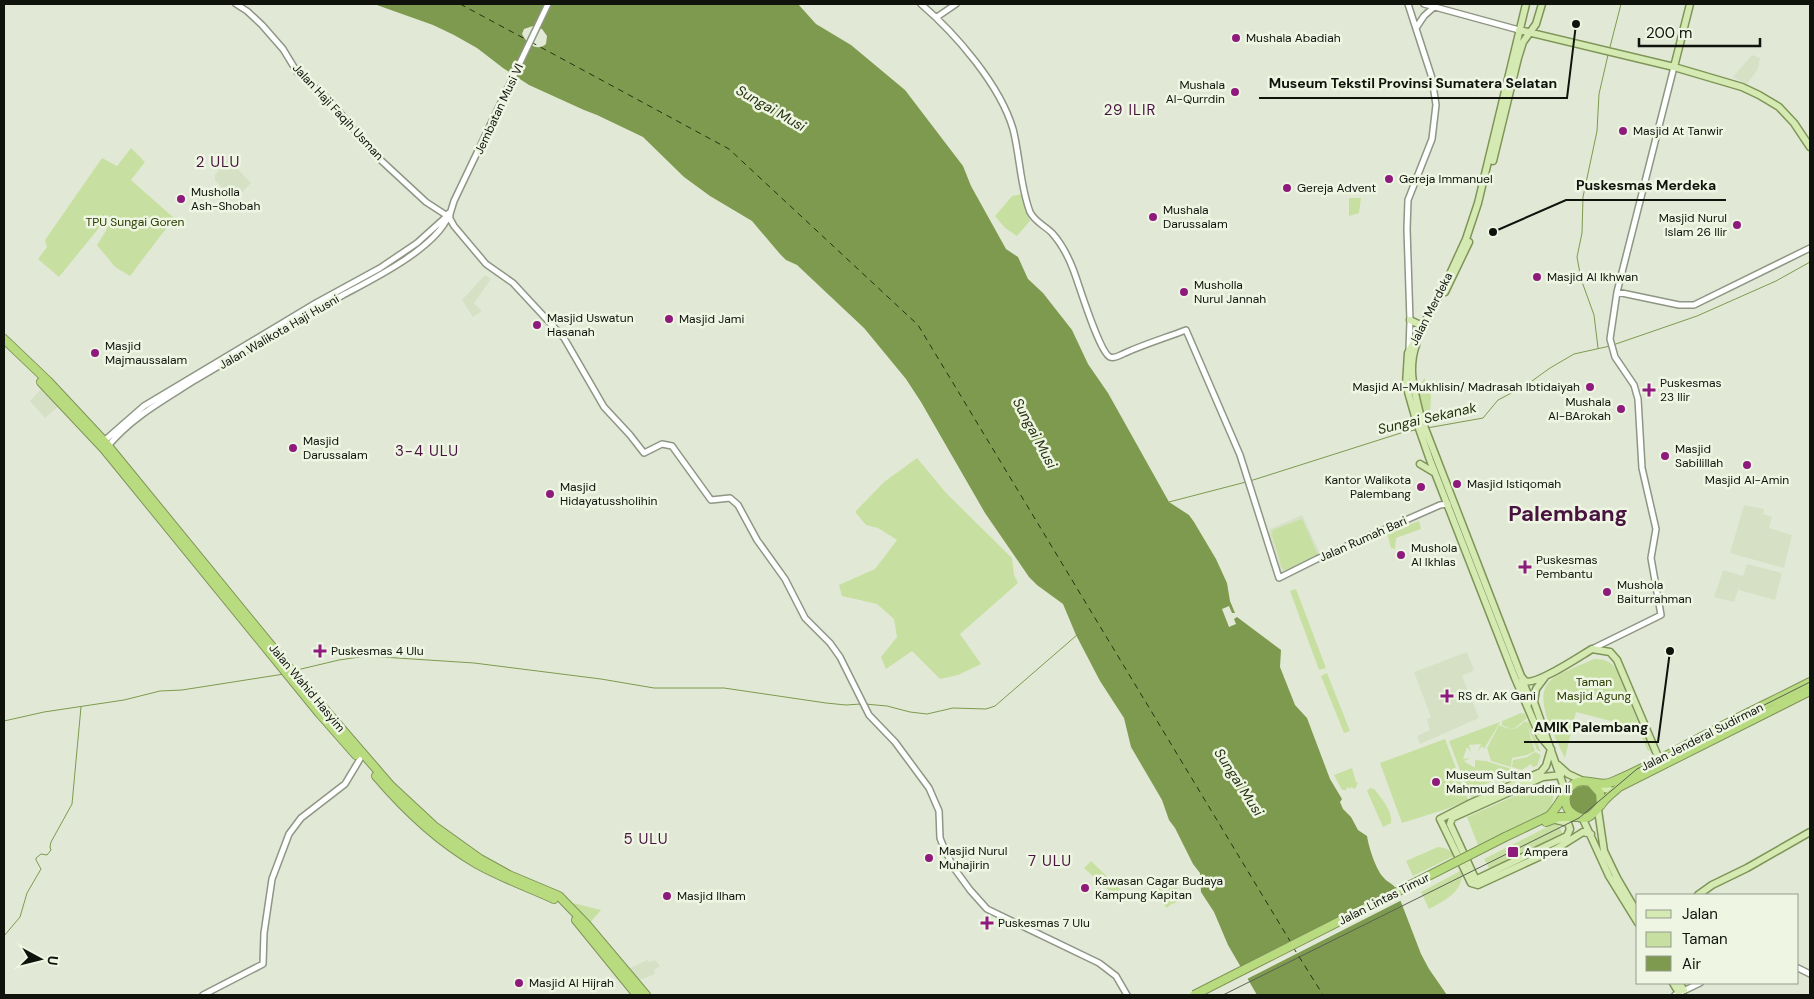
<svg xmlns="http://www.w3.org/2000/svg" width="1814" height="999" font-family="'DM Sans',sans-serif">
<rect width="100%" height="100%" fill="#e1e9d6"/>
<path fill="#d5e0c5" d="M1752,55L1760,58L1758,69L1747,84L1733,77Z
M228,159L251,183L235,199L215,181V175Z
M485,275L491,279L474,303L482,311L473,317L462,300Z
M42,388L59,406L45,418L30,401Z
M1744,505L1764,509L1763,514L1772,517L1769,528L1792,535L1784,568L1730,553Z
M1302,515L1321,556L1284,573L1281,571L1269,535L1270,529Z
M1747,564L1782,573L1775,600L1739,590L1740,585L1734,602L1714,597L1723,570L1743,576Z
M1467,652L1474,670L1462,676L1479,718L1420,744L1417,736L1430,730L1427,719L1431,717L1414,672Z
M647,960L650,962L655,960L660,966L654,970L655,974L637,981L628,969Z"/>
<path fill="#c7e0a1" d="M131,148L145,162L131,180L174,218L130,276L115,267L97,245L107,229L103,223L59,277L38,259L47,247L45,240L102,158L117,166Z
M1022,194L1030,221L1017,236L1005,228L995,216L1012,196Z
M1349,198H1361L1359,213L1349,216Z
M1425,378L1431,396L1430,415L1424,414C1418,402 1415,388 1425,378Z
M917,458L946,493L1012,558L1014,575L1018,583L960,634L981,664L958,675L940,679L912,651L886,669L881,657L897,637L894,619L877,604L842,596L839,585L875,569L897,540L878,528L866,525L855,512L884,482Z
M1302,519L1318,555L1285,570L1282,568L1272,534L1273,530Z
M1419,521L1421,529L1396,538L1395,549L1391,548L1387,533Z
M1296,589L1326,668L1319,670L1290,591Z
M1594,659C1604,659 1611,661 1616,669L1650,751H1648L1638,728L1576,712L1565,758C1556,738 1530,696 1552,679C1564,671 1581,665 1594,659Z
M1327,673L1350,731L1344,733L1321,676Z
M1521,713L1525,714L1527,718L1515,728L1511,729L1502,725V721Z
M1528,720L1541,752L1537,750L1527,725L1535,751L1527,755L1512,758L1511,767L1491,761L1487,748L1499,725C1514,731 1514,731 1525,721L1527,723Z
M1500,722L1484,749L1482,746L1478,752L1481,744L1469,745L1471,752L1467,747L1463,759L1471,758L1464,761L1475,768V760L1486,761L1518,771L1468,791L1449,741Z
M1445,739L1468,800L1447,809L1402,823L1380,763Z
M1535,752L1541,755L1537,766L1532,767L1531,764L1522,770L1512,767L1513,760L1527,757Z
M1352,768L1356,782L1358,783L1355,789L1351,787L1350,789L1347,787L1346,790H1342L1334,775Z
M1520,773L1521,775L1471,798L1470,794Z
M1544,783C1557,787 1555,802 1548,811L1478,845L1467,817Z
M1370,788L1374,789C1381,798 1393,811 1391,823L1383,827L1367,791Z
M1557,822L1563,834L1490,870L1484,859Z
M1438,847L1445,848L1456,855L1413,876L1406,861Z
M1091,861L1120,889L1114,895L1084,868Z
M1462,870C1464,892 1445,900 1429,909L1421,892Z
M1172,881C1176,887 1181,892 1184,899L1170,905L1167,908L1161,902L1154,891Z
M573,903L601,910L588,925Z"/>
<path fill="#7e9a4e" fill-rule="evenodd" d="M374,4H798L816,24L851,45L905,90L963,166L971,186L1006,249L1018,257L1028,279L1043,293L1072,330L1088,364L1108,393L1169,502L1189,515L1194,522L1216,559L1227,583L1230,601L1235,613H1232L1229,606L1222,609L1229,627L1236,624L1234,619L1237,617L1281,650L1280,667L1295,705L1307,718L1330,779L1342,799L1340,802L1343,809L1351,817L1358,830L1367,836C1369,848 1376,870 1384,878C1388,883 1393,883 1396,889L1421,954L1429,969L1447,995H1257L1228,945L1214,912L1201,892L1200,873L1193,864L1175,828L1169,820L1162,800L1131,747L1124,718L1100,681L1076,635L1063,604L1037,585L1029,577L985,513L921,402L906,379L864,328L797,265L786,260L780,254L752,221L710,196L684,177L643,137L597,115L584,110L529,85L503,68L477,48L454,35L433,25ZM533,26L542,29L547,36L546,44C537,52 527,44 522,34L524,29Z
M1570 800a14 14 0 1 1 28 0a14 14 0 1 1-28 0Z"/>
<path fill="#e1e9d6" d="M1398,887L1402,900L1245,980L1238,968Z"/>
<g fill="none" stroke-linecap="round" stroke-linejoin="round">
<path stroke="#7e9a4e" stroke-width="1" d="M1610,47L1621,4
M1613,345L1697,316L1776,281L1810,262
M1598,348L1594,315L1581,279L1577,257L1582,233L1583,197L1597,131L1599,94L1608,55
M1427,428L1483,418L1498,400L1525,386L1550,368L1574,354L1610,346
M1250,481L1404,432L1416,430
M1169,502L1246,482
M297,670L339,660L366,656L474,663L601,679L654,688H724L826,703L846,705L861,704
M865,704L887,706L910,712L927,714L953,708L986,709L995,706L1077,635
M4,721L44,712L124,700L160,691L182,690L284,674
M4,936L20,917L27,893L41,869L36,860V858L41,854L47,855L51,850L50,847L51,842L72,804L81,707"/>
<path stroke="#273211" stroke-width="1" stroke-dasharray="6 5" stroke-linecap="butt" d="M460,4L527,40
M531,42L729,149L918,325L1290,941
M1293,947L1323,995"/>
<g stroke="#8e9684" stroke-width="8">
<path id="minor" d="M236,4L247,11L262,25L283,49L297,72L332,103L372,152L426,202L446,215L449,213L450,216
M921,4C956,34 1000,85 1013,129C1020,156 1020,186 1030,212C1035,222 1044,225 1052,233C1061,243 1068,256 1073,269C1079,284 1099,352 1110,357C1115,359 1120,355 1125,353C1145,344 1165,338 1186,330L1240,455L1279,578L1317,559L1440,505L1448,504
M1408,4L1432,78L1436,105L1432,139L1408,200L1407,229L1410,321L1409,350
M1424,4L1519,30
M937,17L956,4
M1416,28L1424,16L1434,7
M450,214L454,201L548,4
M449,217L454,226L486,264L513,283L564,338L604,407L630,435L644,453L662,444L672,446L711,500L730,498L738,505L757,540L785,579L805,618L830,643L840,657L869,715L895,742L929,788L939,811L940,838L944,848L954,868L970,890L987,909L1099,963L1116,976L1127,995
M1617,292L1679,305H1694L1810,248
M104,441L144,406L316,303L380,268L417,243L447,216
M108,446C132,417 164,400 195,380C244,351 293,323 343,295C373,279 434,249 448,217
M1592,649L1661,615L1651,558L1656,529L1642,468L1638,399L1634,385L1615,357L1610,339L1617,292L1674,67
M1798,968L1810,974
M203,995L263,964L264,933L272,879L289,834L301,818L345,784L360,759
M1675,995L1700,983"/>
</g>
<g stroke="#7e9557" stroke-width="9">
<path id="major" d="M1526,4L1478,203L1466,239L1444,287L1408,353L1406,385L1416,420L1430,460L1515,678L1540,736L1551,749L1546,766L1541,772L1471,803L1440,819L1471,883L1478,885L1556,849L1583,832L1591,834
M1519,30L1674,67L1742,87L1759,95L1779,107L1794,123L1810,147
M1674,67L1690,4
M1493,161L1518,58L1523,42L1536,24L1542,4
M1445,292L1469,242
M1410,320L1418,324L1426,323
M1416,345C1407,370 1415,393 1421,418L1521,676L1525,681C1536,686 1580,656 1592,649L1610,652L1617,660L1659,759
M1420,464L1435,473
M1545,677L1536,689L1534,702L1566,793
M1522,679L1530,700L1527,706
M1558,765L1568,774L1583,781
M1595,785L1604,789L1615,791
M1598,810L1604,851L1617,878L1638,914
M1582,817L1609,876L1638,923
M1556,820L1568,823L1570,829L1567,836L1477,879L1475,878L1450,824L1452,818L1543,777L1561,775
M1698,895L1712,885L1747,868L1810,832
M1673,983L1679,993
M1679,983L1684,990"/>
</g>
<g stroke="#7e9557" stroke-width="10">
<path id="highway" d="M4,339L48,381L104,441L296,676L391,786L434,826L480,859L509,875L559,896L587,925L646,995
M41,382L104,449L319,713L356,755
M376,776C404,809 439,842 477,864C502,878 528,887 554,899
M1592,784L1600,793L1601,805
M1566,795C1565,802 1566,809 1572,813C1588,826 1595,811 1604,801C1608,796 1614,792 1619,787L1810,691
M1546,822L1559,817H1576
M1505,837L1549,816C1559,807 1565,789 1575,783C1587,777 1599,788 1612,782C1646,768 1678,749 1711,732C1744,714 1777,699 1810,682
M576,920L637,995"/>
</g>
<use href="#minor" stroke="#fff" stroke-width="5"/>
<use href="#major" stroke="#d5e9b3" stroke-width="6"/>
<use href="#highway" stroke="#b9db80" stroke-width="8"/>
<path stroke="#5b6054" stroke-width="1" d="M1223,995L1571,822L1579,818L1637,769L1810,682"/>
<g stroke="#7e9557" stroke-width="10" stroke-linecap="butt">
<path id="highway-bridge" d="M1194,995L1505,837"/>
</g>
<use href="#highway-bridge" stroke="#b9db80" stroke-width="8"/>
</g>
<g fill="#8e1b7c" stroke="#eef6e3" stroke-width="2">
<circle cx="1236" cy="38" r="5"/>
<circle cx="1235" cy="92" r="5"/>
<circle cx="1623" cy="131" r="5"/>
<circle cx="1389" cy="179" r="5"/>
<circle cx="1287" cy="188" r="5"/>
<circle cx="181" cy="199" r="5"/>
<circle cx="1153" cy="217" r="5"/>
<circle cx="1737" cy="225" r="5"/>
<circle cx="1537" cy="277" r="5"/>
<circle cx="1184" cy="292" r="5"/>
<circle cx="669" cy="319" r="5"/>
<circle cx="537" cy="325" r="5"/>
<circle cx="95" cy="353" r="5"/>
<circle cx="1590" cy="387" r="5"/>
<path d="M1646.5 382.5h5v5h5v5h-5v5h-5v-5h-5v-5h5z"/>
<circle cx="1621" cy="409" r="5"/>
<circle cx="293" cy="448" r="5"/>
<circle cx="1665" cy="456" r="5"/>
<circle cx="1747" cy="465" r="5"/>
<circle cx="1457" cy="484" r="5"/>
<circle cx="1421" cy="487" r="5"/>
<circle cx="550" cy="494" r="5"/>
<circle cx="1401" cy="555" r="5"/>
<path d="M1522.5 559.5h5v5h5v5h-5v5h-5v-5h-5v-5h5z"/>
<circle cx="1607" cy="592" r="5"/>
<path d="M317.5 643.5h5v5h5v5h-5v5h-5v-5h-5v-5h5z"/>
<path d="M1444.5 688.5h5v5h5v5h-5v5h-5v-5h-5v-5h5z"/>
<circle cx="1436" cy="782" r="5"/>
<rect x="1507" y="846" width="12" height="12" rx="2.5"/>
<circle cx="929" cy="858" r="5"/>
<circle cx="1085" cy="888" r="5"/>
<circle cx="667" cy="896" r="5"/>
<path d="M984.5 915.5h5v5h5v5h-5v5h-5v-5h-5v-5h5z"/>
<circle cx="519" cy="983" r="5"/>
</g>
<g text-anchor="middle" stroke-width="5" stroke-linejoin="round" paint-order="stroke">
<g font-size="12" fill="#10130c" stroke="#eef6e3" text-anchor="start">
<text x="1246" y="42">Mushala Abadiah</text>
<text x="1225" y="89" text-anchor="end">Mushala<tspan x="1225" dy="14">Al-Qurrdin</tspan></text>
<text x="1633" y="135">Masjid At Tanwir</text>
<text x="1399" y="183">Gereja Immanuel</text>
<text x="1297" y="192">Gereja Advent</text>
<text x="191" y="196">Musholla<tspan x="191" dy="14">Ash-Shobah</tspan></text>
<text x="1163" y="214">Mushala<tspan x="1163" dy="14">Darussalam</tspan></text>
<text x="1727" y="222" text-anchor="end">Masjid Nurul<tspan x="1727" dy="14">Islam 26 Ilir</tspan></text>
<text x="1547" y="281">Masjid Al Ikhwan</text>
<text x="1194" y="289">Musholla<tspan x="1194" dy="14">Nurul Jannah</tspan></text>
<text x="547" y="322">Masjid Uswatun<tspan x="547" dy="14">Hasanah</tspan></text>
<text x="679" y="323">Masjid Jami</text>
<text x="105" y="350">Masjid<tspan x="105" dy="14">Majmaussalam</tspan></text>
<text x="1660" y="387">Puskesmas<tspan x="1660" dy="14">23 Ilir</tspan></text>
<text x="1580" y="391" text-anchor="end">Masjid Al-Mukhlisin/ Madrasah Ibtidaiyah</text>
<text x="1611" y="406" text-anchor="end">Mushala<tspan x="1611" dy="14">Al-BArokah</tspan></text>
<text x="303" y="445">Masjid<tspan x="303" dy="14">Darussalam</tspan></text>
<text x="1675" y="453">Masjid<tspan x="1675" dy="14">Sabilillah</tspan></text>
<text x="1411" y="484" text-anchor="end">Kantor Walikota<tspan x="1411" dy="14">Palembang</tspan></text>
<text x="1747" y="484" text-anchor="middle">Masjid Al-Amin</text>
<text x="1467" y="488">Masjid Istiqomah</text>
<text x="560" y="491">Masjid<tspan x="560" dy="14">Hidayatussholihin</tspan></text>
<text x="1411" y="552">Mushola<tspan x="1411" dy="14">Al Ikhlas</tspan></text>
<text x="1536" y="564">Puskesmas<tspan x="1536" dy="14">Pembantu</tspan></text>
<text x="1617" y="589">Mushola<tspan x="1617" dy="14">Baiturrahman</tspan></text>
<text x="331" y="655">Puskesmas 4 Ulu</text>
<text x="1458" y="700">RS dr. AK Gani</text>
<text x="1446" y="779">Museum Sultan<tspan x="1446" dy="14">Mahmud Badaruddin II</tspan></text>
<text x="939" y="855">Masjid Nurul<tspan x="939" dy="14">Muhajirin</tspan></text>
<text x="1524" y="856">Ampera</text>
<text x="1095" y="885">Kawasan Cagar Budaya<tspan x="1095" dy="14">Kampung Kapitan</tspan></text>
<text x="677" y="900">Masjid Ilham</text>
<text x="998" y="927">Puskesmas 7 Ulu</text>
<text x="529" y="987">Masjid Al Hijrah</text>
</g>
<g font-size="12" fill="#10130c" stroke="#eef6e3">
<text transform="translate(499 109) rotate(-65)" y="4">Jembatan Musi VI</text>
<text transform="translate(338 112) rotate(47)" y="4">Jalan Haji Faqih Usman</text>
<text transform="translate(1431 309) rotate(-63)" y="4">Jalan Merdeka</text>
<text transform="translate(279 332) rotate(-30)" y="4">Jalan Walikota Haji Husni</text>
<text transform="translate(1363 539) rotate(-24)" y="4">Jalan Rumah Bari</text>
<text transform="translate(307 688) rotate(50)" y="4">Jalan Wahid Hasyim</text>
<text transform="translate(1702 737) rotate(-27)" y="4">Jalan Jenderal Sudirman</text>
<text transform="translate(1384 899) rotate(-27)" y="4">Jalan Lintas Timur</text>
</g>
<g font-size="12" fill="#2b3c01" stroke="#eef6e3">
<text x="135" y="226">TPU Sungai Goren</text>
<text x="1594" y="686">Taman<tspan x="1594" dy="14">Masjid Agung</tspan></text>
</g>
<g font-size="14" font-style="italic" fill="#273211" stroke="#eef6e3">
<text transform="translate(771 108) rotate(30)" y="5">Sungai Musi</text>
<text transform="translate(1427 418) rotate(-13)" y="5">Sungai Sekanak</text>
<text transform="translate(1035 433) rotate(62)" y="5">Sungai Musi</text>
<text transform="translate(1239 782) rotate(57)" y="5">Sungai Musi</text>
</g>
<g font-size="15" letter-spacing="1" fill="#491340" stroke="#eef6e3">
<text x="1130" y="115">29 ILIR</text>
<text x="218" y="167">2 ULU</text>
<text x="427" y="456">3-4 ULU</text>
<text x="646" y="844">5 ULU</text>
<text x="1050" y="866">7 ULU</text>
</g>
<g font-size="22" font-weight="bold" fill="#491340" stroke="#eef6e3">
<text x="1568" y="521">Palembang</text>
</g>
</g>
<path fill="none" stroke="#10130c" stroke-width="2" d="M1576 24L1567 98H1259M1493 232L1566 200H1726M1670 651L1658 742H1524"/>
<g fill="#10130c" stroke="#eef6e3" stroke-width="2">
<circle cx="1576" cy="24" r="5"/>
<circle cx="1493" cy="232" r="5"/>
<circle cx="1670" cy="651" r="5"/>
</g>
<g font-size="14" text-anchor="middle" font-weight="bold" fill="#10130c" stroke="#eef6e3" stroke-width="5" stroke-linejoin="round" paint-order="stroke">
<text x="1413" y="88">Museum Tekstil Provinsi Sumatera Selatan</text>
<text x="1646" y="190">Puskesmas Merdeka</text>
<text x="1591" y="732">AMIK Palembang</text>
</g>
<rect width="1814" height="999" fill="none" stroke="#10130c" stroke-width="10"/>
<rect x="1636" y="894" width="162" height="90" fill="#eef6e3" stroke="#959b8d"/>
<rect x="1646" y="910" width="25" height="8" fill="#d5e9b3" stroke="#959b8d"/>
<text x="1682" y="919" font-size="15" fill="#10130c">Jalan</text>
<rect x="1646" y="932" width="25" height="15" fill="#c7e0a1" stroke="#959b8d"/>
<text x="1682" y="944" font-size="15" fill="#10130c">Taman</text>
<rect x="1646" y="956" width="25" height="15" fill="#7e9a4e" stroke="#959b8d"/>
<text x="1682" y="969" font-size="15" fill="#10130c">Air</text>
<g transform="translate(40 959) rotate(97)" stroke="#eef6e3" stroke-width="4" paint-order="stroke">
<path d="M0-4L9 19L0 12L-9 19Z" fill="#10130c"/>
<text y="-8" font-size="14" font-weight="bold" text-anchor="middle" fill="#10130c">U</text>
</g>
<path d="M1639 38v8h121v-8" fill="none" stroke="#10130c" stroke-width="2.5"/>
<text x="1646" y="38" font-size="15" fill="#10130c" stroke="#eef6e3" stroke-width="4" paint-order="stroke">200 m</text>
</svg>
